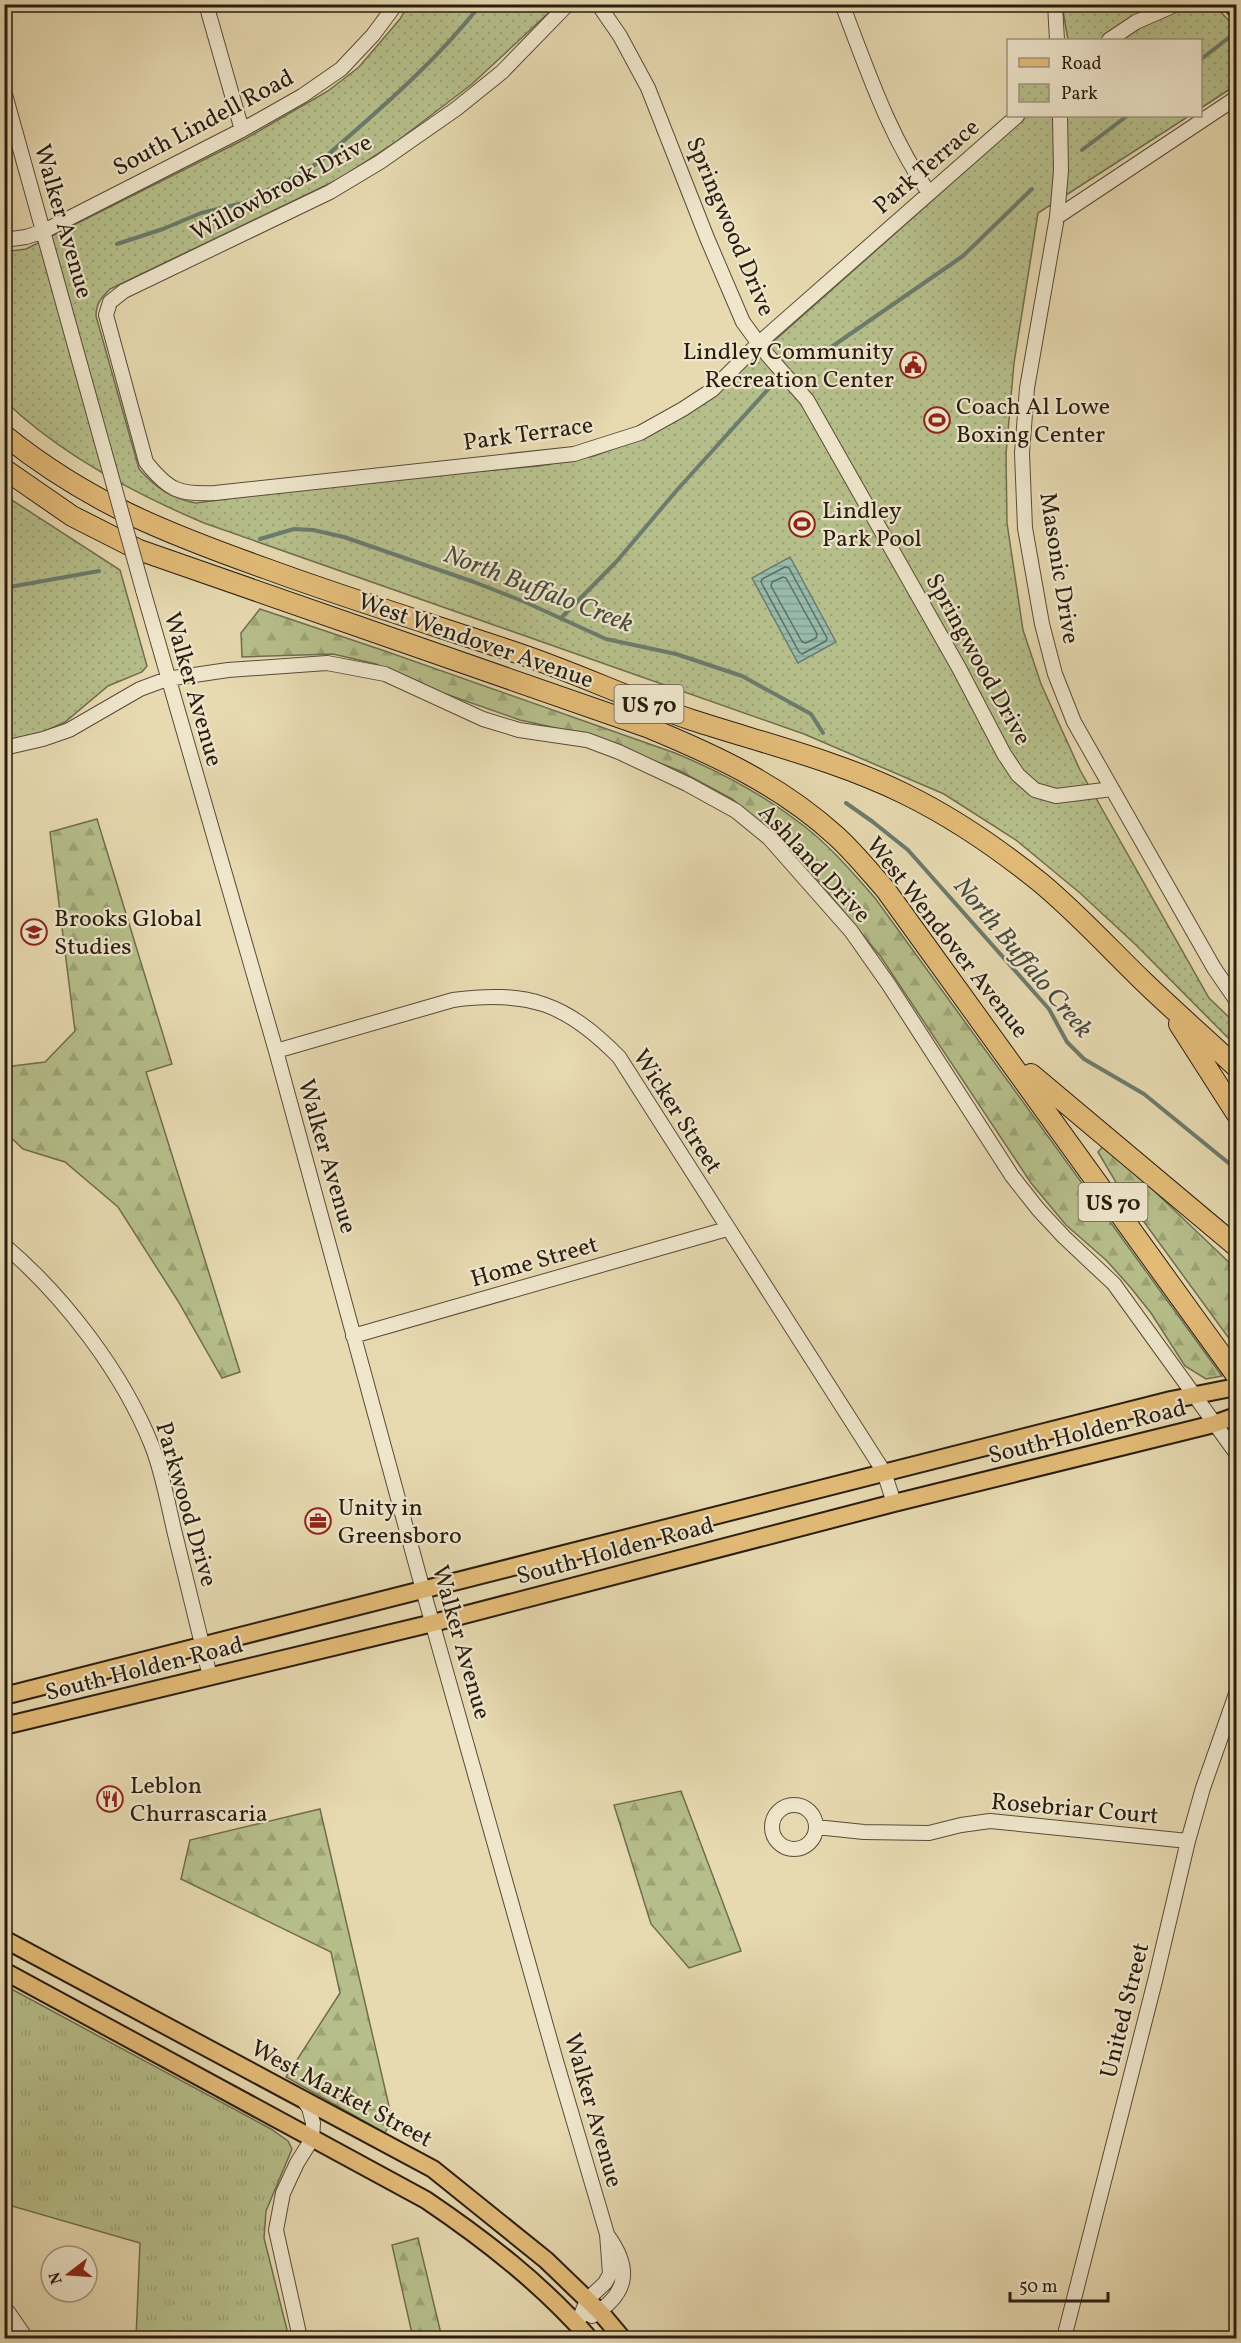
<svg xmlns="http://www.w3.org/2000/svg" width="1241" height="2343" font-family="Vollkorn,serif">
<defs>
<pattern id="grass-tufts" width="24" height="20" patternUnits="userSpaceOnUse" patternTransform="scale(1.5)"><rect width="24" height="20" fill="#b6bf8b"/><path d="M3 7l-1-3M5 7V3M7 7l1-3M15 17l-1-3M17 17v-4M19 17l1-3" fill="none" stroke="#9ca477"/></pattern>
<pattern id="forest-firs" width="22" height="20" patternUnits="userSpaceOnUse" patternTransform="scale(1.5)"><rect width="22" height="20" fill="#b6bf8b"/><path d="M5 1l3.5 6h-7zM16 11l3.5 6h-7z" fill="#9ca477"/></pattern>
<pattern id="park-dots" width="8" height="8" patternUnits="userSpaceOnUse" patternTransform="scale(1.5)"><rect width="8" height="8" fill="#b6bf8b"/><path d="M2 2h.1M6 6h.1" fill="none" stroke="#9ca477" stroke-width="1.8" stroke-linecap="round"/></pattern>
<pattern id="water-rules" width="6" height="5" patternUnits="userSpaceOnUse" patternTransform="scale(1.5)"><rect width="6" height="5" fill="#97baab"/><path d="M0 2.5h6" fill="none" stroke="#829f92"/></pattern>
</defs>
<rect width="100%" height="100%" fill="#e7d9b0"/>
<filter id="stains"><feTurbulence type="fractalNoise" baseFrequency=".00333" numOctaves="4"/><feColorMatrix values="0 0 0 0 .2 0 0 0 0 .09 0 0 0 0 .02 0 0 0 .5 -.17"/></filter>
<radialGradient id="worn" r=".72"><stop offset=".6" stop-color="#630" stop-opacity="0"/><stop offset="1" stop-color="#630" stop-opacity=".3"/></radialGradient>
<path fill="url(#grass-tufts)" stroke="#706e4e" stroke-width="1.5" d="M4,1985L271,2129L288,2141L292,2149L266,2211L264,2238L289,2338H136L140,2243L5,2204Z"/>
<path fill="url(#forest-firs)" stroke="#706e4e" stroke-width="1.5" d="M260,609L385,651L675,753C721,772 764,795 804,826C830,846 853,873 875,898L1222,1376L1206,1379L1185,1366L1151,1313L1131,1288L1107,1261L1066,1225L1031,1183L881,957L807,867L765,826L732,799L680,771L592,736L520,720L423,686L376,664L333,654L242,657L241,633Z
M97,819L172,1064L146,1072L240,1372L222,1378L178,1301L118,1207L65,1162L23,1149L5,1132V1067L45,1062L75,1031L50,832Z
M1105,1144L1236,1269V1348L1120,1189L1098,1152Z
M681,1791L741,1951L689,1968L651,1924L614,1805Z
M320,1809L392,2119L385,2133L286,2077L340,1993L331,1952L181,1879L190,1840Z
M418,2238L442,2338H413L392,2245Z"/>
<path fill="url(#park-dots)" stroke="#706e4e" stroke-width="1.5" d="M408,5H557L472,84L396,142L341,178L110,289C101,298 96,303 96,316L139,469C156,488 172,499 196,503L338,484L539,466L594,456L640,439L718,391L1027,116H1189L1038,213L1014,363L1006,454L1007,523L1023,630L1041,684L1080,770L1209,998L1236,1024V1046L1136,945L1080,893L1016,840L944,794L804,734L204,523C133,493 61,455 5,401L4,252L26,249L245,139L328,91L359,67L400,19Z
M1062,5H1214L1236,28V85L1201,108L1200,40H1068Z
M4,495L120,570L147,666L142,672L108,686L65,722L41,733L5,741Z"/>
<path fill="url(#water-rules)" stroke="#6b7b6d" stroke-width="1.5" d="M790,557L836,642L798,663L752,578Z"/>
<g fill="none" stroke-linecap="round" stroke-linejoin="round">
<path stroke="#606c5e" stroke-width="1.5" d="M785,567L789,568L827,638L826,641L802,654L799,652L761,582L762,579Z
M783,577L786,578L817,634L816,638L806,643L802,642L771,586L772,582Z"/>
<path stroke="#6b7b6d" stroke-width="4" d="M1200,60L1231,36
M1082,150L1127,116
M117,244L163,229L201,213L243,203L307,170L323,159C379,110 435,63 481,4
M814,359L963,256L1032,189
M260,539L294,529L313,530L344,537L474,582L525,602L606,639L676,654L742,676L811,714L823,733
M4,588L99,571
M561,618L617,561L677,490L772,385
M846,803L873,822L908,850L1049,1009L1067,1042L1084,1059L1144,1094L1236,1169"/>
<g stroke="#584c38" stroke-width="16">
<path id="minor" d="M206,4L242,130
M568,4L502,72L456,109L380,162L330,192L124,291L110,302L106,315L146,462C168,490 179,495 215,493L574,454L640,433L683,409L712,390L759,343L1017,116
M598,4L620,36L648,88L707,238L743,322L765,352L807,400L959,668L1004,754L1018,775L1035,790L1056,796L1112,789
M842,4C867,69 889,136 929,193
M1055,4L1057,40
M1109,40L1136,22L1177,4
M4,91L104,450
M1060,116L1061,171L1057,217L1027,388L1022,453L1025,528L1042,624L1055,674L1074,722L1214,968L1236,1000
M1057,217L1236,98
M4,240L26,237L44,231L242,130L302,96L341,69L373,35L396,4
M143,590L276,1051L423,1590L556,2061L607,2234L610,2274L605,2283L587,2300L577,2325
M4,748L43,739L69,730L140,689L167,679L228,670L327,663L385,674L483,719L519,730L587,740L619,752L687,784L736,811L769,838L851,931L889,985L1012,1176L1038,1209L1064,1237L1114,1284L1236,1453
M276,1051L453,1000C528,990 566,1003 619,1057L884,1472L894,1503
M4,1245C64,1296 123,1373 152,1446C163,1474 168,1505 175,1534C187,1582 198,1629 210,1676
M353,1336L727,1229
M4,1711L8,1725
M772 1827a22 22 0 1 1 44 0a22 22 0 1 1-44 0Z
M816,1827L864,1832L929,1833L961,1825L990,1821L1188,1841
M4,2311L8,2312L26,2338
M592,2316C628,2294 632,2269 608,2236
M300,2338L276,2230L283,2193L297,2163L312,2139L313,2123L309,2108L303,2099
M1064,2338L1155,1981L1188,1841L1203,1788L1236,1694"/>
</g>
<g stroke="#291d10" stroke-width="20">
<path id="major" d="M1232,4L1236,9
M4,1696L1171,1400L1236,1387
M4,1726L433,1623L894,1503L1214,1424L1236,1416
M4,1939L433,2169L546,2260L601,2313L622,2338
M4,1971L426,2200C485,2240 542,2284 589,2338"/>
</g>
<g stroke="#291d10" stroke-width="22">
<path id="highway" d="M4,435C89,503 166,533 267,569C346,598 427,623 508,650C570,670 630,699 692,720C763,743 838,761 905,794C954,818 999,849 1041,883C1077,913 1109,948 1143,981C1173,1010 1205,1038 1236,1067
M4,469L72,516L139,550L647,727C715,755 780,785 835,835C853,851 869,871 885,889L1236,1375
M1179,1024L1236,1113
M1031,1074L1236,1246"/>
</g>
<use href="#minor" stroke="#efe6cc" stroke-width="14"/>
<use href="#major" stroke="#e4bc78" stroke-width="16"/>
<use href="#highway" stroke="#e4bc78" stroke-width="20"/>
<g stroke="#584c38" stroke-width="16" stroke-linecap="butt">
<path id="minor-bridge" d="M104,450L143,590"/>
</g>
<use href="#minor-bridge" stroke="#efe6cc" stroke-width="14"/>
</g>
<defs>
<g id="civic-ring" transform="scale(1.35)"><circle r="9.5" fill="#efe6cc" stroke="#8f2418" stroke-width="1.5"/><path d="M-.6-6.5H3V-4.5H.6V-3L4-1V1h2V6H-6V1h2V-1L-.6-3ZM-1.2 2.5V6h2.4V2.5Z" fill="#8f2418"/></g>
<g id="stadium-ring" transform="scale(1.35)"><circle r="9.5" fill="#efe6cc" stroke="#8f2418" stroke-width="1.5"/><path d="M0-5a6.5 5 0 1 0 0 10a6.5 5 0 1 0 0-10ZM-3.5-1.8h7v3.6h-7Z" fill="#8f2418"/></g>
<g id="school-ring" transform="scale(1.35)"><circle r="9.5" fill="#efe6cc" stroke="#8f2418" stroke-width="1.5"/><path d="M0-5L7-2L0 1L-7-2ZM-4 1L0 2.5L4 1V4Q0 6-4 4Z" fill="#8f2418"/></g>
<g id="office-ring" transform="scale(1.35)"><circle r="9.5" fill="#efe6cc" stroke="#8f2418" stroke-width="1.5"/><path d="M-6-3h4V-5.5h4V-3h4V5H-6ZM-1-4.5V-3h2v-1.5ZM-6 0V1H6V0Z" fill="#8f2418"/></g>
<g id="restaurant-ring" transform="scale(1.35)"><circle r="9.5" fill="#efe6cc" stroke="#8f2418" stroke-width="1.5"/><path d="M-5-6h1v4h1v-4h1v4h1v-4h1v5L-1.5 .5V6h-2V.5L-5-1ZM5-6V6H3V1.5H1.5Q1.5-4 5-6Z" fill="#8f2418"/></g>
</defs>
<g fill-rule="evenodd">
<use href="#civic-ring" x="913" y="365"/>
<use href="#stadium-ring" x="937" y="420"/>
<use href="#stadium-ring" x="802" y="524"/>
<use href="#school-ring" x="34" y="932"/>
<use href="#office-ring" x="318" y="1521"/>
<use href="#restaurant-ring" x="110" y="1799"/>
</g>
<g text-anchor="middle" stroke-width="4.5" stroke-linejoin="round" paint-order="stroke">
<g fill="#efe6cc" stroke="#645948" stroke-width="1.5">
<rect x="614.5" y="685" width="69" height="38" rx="4.5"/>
<rect x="1078.5" y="1183" width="69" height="38" rx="4.5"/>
</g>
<g font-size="22" font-weight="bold" fill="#291d10">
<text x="649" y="712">US 70</text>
<text x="1113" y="1210">US 70</text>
</g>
<g font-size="24" fill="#291d10" stroke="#efe6cc">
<text transform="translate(203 122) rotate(-28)" y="8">South Lindell Road</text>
<text transform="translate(926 166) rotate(-41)" y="8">Park Terrace</text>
<text transform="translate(281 187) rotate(-28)" y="8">Willowbrook Drive</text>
<text transform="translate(64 221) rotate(74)" y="8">Walker Avenue</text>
<text transform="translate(731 226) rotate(67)" y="8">Springwood Drive</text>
<text transform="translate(528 433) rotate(-8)" y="8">Park Terrace</text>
<text transform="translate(1060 568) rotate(81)" y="8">Masonic Drive</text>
<text transform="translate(476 640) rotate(19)" y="8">West Wendover Avenue</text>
<text transform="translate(979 659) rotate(61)" y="8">Springwood Drive</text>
<text transform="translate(194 689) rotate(74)" y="8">Walker Avenue</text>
<text transform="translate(815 863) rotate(47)" y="8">Ashland Drive</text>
<text transform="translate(948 937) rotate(52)" y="8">West Wendover Avenue</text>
<text transform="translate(678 1111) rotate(57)" y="8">Wicker Street</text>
<text transform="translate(328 1156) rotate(74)" y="8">Walker Avenue</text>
<text transform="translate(534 1261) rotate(-16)" y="8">Home Street</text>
<text transform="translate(1087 1431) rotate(-14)" y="8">South Holden Road</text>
<text transform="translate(187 1504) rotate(74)" y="8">Parkwood Drive</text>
<text transform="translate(615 1550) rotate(-15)" y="8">South Holden Road</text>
<text transform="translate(462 1642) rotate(74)" y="8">Walker Avenue</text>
<text transform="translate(144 1668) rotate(-14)" y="8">South Holden Road</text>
<text transform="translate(1075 1808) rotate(5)" y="8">Rosebriar Court</text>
<text transform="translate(1124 2010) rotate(-76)" y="8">United Street</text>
<text transform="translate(342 2093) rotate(28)" y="8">West Market Street</text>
<text transform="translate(594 2110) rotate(74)" y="8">Walker Avenue</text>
</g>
<g font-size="24" fill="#291d10" stroke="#efe6cc" text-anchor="start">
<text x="894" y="359" text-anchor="end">Lindley Community<tspan x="894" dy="28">Recreation Center</tspan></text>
<text x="956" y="414">Coach Al Lowe<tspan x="956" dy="28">Boxing Center</tspan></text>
<text x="822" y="518">Lindley<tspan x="822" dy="28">Park Pool</tspan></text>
<text x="54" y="926">Brooks Global<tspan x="54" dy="28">Studies</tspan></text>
<text x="338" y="1515">Unity in<tspan x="338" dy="28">Greensboro</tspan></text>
<text x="130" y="1793">Leblon<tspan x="130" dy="28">Churrascaria</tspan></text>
</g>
<g font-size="26" font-style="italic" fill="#4a4c3e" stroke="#efe6cc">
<text transform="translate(539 588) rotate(21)" y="9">North Buffalo Creek</text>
<text transform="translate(1024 957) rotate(50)" y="9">North Buffalo Creek</text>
</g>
</g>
<rect width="1241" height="2343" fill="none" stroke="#e7d9b0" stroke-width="24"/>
<rect x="6" y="6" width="1229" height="2331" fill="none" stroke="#291d10" stroke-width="3"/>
<rect x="12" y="12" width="1217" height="2319" fill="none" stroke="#291d10" stroke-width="1.5"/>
<rect x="1007" y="39" width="195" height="78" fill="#efe6cc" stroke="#a09681" stroke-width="1.5"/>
<rect x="1019" y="58" width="30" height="9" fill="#e4bc78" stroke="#a09681" stroke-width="1.5"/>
<text x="1061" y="69" font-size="18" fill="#291d10">Road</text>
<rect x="1019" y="84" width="30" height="18" fill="url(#park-dots)" stroke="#a09681" stroke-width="1.5"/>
<text x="1061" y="99" font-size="18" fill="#291d10">Park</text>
<g transform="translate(69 2274) rotate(253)"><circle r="28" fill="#efe6cc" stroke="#a09681" stroke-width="1.5"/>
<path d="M0-4.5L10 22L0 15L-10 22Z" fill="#8f2418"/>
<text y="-9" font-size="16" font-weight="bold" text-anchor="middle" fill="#291d10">N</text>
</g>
<path d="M1010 2292v9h98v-9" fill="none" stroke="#291d10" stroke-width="3"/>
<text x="1019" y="2292" font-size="18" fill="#291d10" stroke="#efe6cc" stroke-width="4.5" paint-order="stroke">50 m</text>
<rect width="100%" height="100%" filter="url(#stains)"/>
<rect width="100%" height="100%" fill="url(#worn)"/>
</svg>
